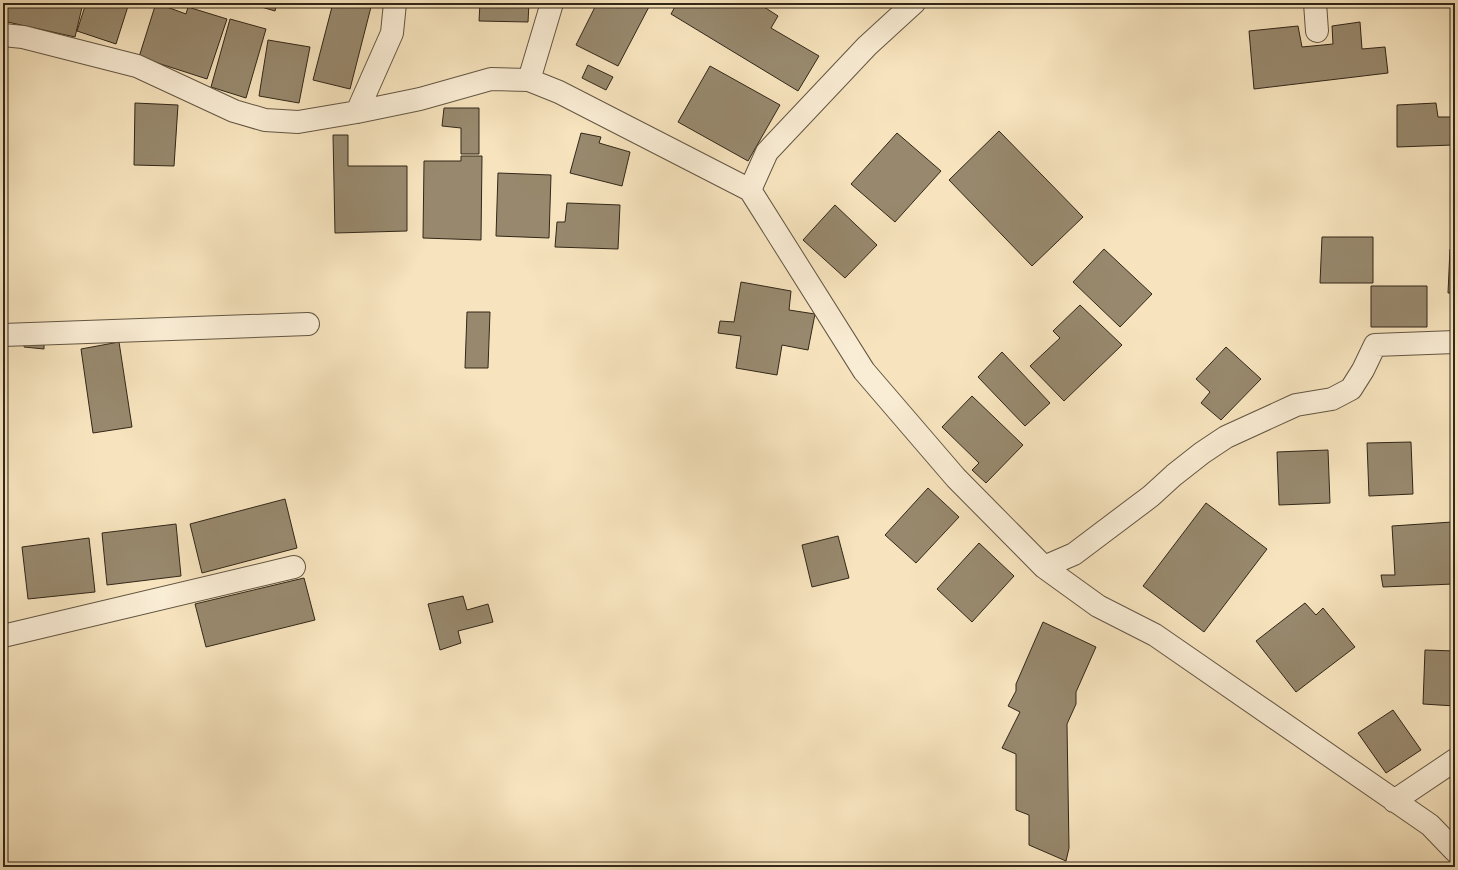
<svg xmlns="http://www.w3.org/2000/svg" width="1458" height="870" font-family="'IM FELL DW Pica',serif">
<rect width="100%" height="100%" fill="#f7e4be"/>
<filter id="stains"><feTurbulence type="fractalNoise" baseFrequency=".005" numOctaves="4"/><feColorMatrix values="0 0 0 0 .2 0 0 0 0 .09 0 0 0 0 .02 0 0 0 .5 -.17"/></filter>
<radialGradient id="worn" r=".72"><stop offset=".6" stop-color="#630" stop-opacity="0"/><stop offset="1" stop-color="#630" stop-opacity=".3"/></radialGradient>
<path fill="#98896e" stroke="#322718" d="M7,3H83L75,37L3,21Z
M86,3H129L116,44L77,31Z
M156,3L186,14L188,7L227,19L207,79L139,57Z
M258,3H277L275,11L258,6Z
M333,3H356L371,7L350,89L313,80Z
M480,3H529L528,22L479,21Z
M597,3H651L618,66L576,45Z
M677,3H758L778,16L771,28L819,56L798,91L671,14Z
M230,19L266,29L246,98L211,87Z
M1360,22L1362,49L1385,47L1388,73L1254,89L1249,31L1298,26L1302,47L1333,44L1332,26Z
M268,40L310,47L299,103L259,96Z
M588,65L613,77L606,90L582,78Z
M710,66L780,105L748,161L678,122Z
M135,103L178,105L174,166L134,165Z
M1436,103L1438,117H1452L1453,145L1397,147V105Z
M444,108H479V154H461V128L442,126Z
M999,131L1083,217L1032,266L949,180Z
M581,133L601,137L599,143L630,152L622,186L570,173Z
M897,133L941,171L895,222L851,184Z
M333,135H348V166H407V231L335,233Z
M461,156H482L481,240L423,238L424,161H461Z
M498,173L551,175L549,238L496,236Z
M567,203L620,205L618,249L555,247L557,222H565Z
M835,205L877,245L845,278L803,240Z
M1322,237H1373V283H1320Z
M1104,249L1152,294L1120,327L1073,282Z
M1450,249H1455V293H1448Z
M741,282L791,291L789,310L815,314L808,350L782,345L777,375L736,368L741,336L718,333L720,321L734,322Z
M1371,286H1427V327H1371Z
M1080,305L1122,345L1064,401L1030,366L1060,338L1053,331Z
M467,312H490L488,368H465Z
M26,336H44V349L24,347Z
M119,342L132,427L93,433L81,349Z
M1226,347L1261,379L1221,420L1201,403L1210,392L1196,379Z
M1002,352L1050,403L1025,426L978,377Z
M972,396L1023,445L986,483L972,470L979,463L942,427Z
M1411,442L1413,494L1369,496L1367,443Z
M1328,450L1330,503L1279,505L1277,452Z
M928,488L959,517L916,563L885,535Z
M285,499L297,548L202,573L190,524Z
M1206,503L1267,549L1204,632L1143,586Z
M1452,522L1453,584L1383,587L1381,575H1395L1392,526Z
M176,524L181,576L107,585L102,533Z
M838,536L849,578L812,587L802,545Z
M89,538L95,592L28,599L22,547Z
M979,543L1014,576L972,622L937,589Z
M304,578L315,620L206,647L195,604Z
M463,596L467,610L488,604L493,622L458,631L461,643L440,650L428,604Z
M1305,603L1316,615L1323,608L1355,647L1296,692L1256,641Z
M1043,622L1096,647L1076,692V704L1067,724L1069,848L1066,861L1029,845V815L1016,810V754L1002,748L1020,712L1008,706L1016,691V684Z
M1425,650L1455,651V706L1423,704Z
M1393,710L1421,750L1386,773L1358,733Z"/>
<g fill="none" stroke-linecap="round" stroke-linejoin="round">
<g stroke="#635642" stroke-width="24">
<path id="minor" d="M1315,3L1317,31
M3,35L23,37L137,66L234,111L265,120L298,122L357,112L420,99L491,79L529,80L559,92L750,190L864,371L956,478L1044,567L1098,606L1155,635L1430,825L1455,851
M529,80L552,3
M357,112L392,33L395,3
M750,190L767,152L867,46L914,3
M3,335L308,324
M1044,567L1074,554L1151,496L1174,475L1202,453L1226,437L1296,405L1332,399L1351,389L1363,370L1375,345L1455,342
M3,636L294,567
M1394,801L1455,760"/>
</g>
<use href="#minor" stroke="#faedd5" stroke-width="22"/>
</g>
<rect width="1458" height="870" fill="none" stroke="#f7e4be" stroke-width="16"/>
<rect x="4" y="4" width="1450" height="862" fill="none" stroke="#322718" stroke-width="2"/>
<rect x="8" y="8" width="1442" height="854" fill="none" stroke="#322718"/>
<rect width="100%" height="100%" filter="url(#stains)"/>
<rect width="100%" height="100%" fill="url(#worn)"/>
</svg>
